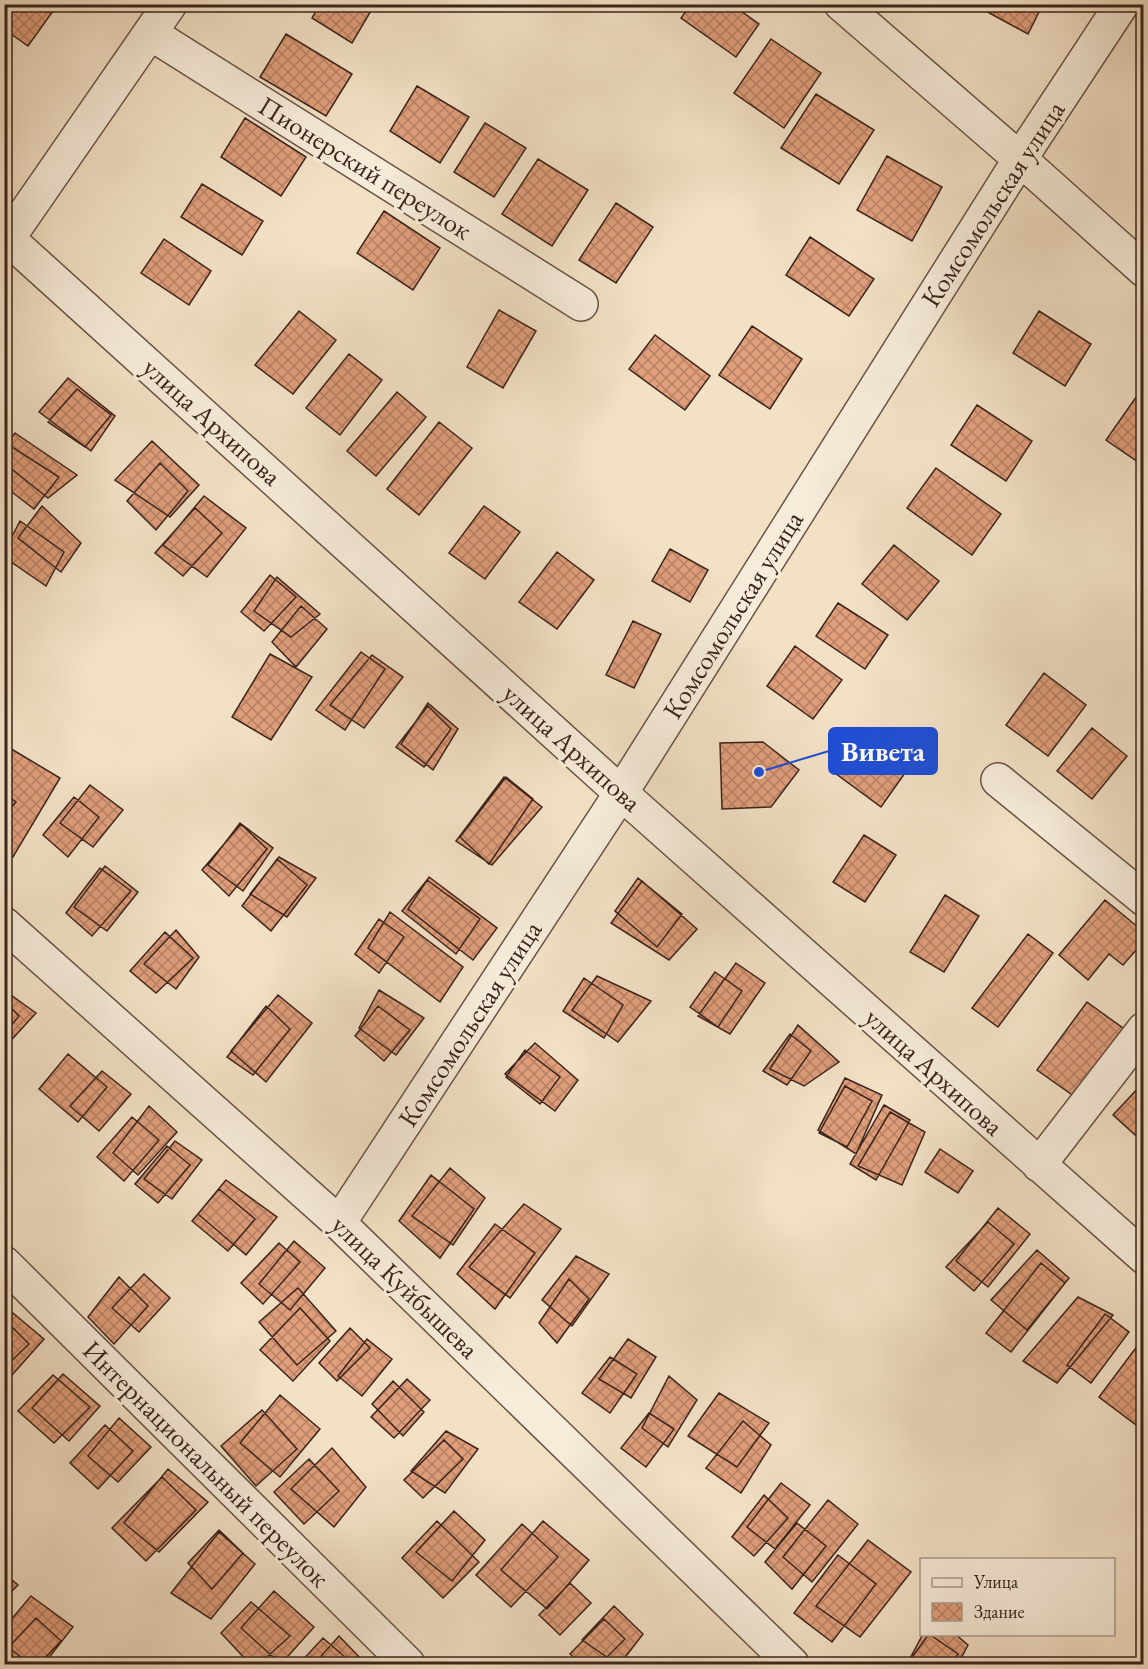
<svg xmlns="http://www.w3.org/2000/svg" width="1148" height="1669" font-family="'EB Garamond',serif">
<defs>
<pattern id="building-cross-hatch" width="8" height="8" patternUnits="userSpaceOnUse" patternTransform="scale(1.5)"><rect width="8" height="8" fill="#e09e7b"/><path d="M0 0l8 8M0 8l8-8" fill="none" stroke="#b78164"/></pattern>
</defs>
<rect width="100%" height="100%" fill="#f3e1c6"/>
<filter id="stains"><feTurbulence type="fractalNoise" baseFrequency=".00333" numOctaves="4"/><feColorMatrix values="0 0 0 0 .2 0 0 0 0 .09 0 0 0 0 .02 0 0 0 .5 -.17"/></filter>
<radialGradient id="worn" r=".72"><stop offset=".6" stop-color="#630" stop-opacity="0"/><stop offset="1" stop-color="#630" stop-opacity=".3"/></radialGradient>
<path fill="url(#building-cross-hatch)" stroke="#3b241c" stroke-width="1.5" d="M4,4H58L28,46L4,29Z
M320,4H375L352,43L312,18Z
M691,4H731L759,24L736,57L681,18Z
M973,4H1043L1028,34Z
M286,34L352,74L326,116L260,77Z
M771,39L821,73L784,128L734,93Z
M417,86L469,117L440,163L390,131Z
M816,94L874,130L839,184L781,148Z
M245,118L306,157L281,196L221,157Z
M485,123L526,148L494,197L454,172Z
M887,156L942,187L912,241L857,210Z
M538,159L588,190L552,246L502,214Z
M202,184L263,221L242,255L181,217Z
M616,203L653,227L616,283L579,260Z
M384,211L440,248L413,290L357,253Z
M810,237L874,279L849,316L786,275Z
M164,239L211,271L189,305L141,273Z
M499,310L536,331L503,388L467,367Z
M299,311L336,340L293,394L255,365Z
M1039,311L1091,344L1065,386L1013,353Z
M752,326L802,359L770,409L719,375Z
M655,335L710,376L685,410L629,369Z
M349,354L382,380L340,435L306,408Z
M68,378L115,416L91,451L39,412Z
M77,389L111,415L85,447L48,422Z
M1141,390L1144,392V466L1106,440Z
M397,392L426,417L376,476L347,451Z
M977,405L1032,441L1006,481L951,445Z
M439,422L472,448L419,515L387,489Z
M15,433L77,475L48,498L4,463V448Z
M152,441L199,485L170,517L115,480Z
M12,447L59,477L34,509L4,486V458Z
M160,463L188,491L156,530L127,501Z
M936,468L1001,514L972,555L907,508Z
M204,496L246,528L207,577L163,545Z
M42,506L81,543L61,572L18,538Z
M484,506L520,532L485,579L449,553Z
M195,508L222,533L183,576L155,553Z
M20,521L64,552L46,586L4,557V552Z
M894,545L939,581L907,620L862,584Z
M670,549L708,570L690,602L652,581Z
M557,552L594,580L557,629L519,602Z
M270,575L296,597L264,631L241,612Z
M277,577L320,614L291,637L254,611Z
M838,603L888,635L865,669L816,636Z
M301,606L327,629L296,667L272,642Z
M633,621L661,634L634,688L606,675Z
M795,646L842,680L813,719L767,686Z
M361,652L385,669L345,730L316,710Z
M270,654L312,677L271,740L232,717Z
M372,655L403,677L364,728L330,705Z
M1044,673L1086,705L1048,756L1006,725Z
M428,703L458,729L433,770L401,744Z
M428,706L451,729L424,767L396,747Z
M1092,728L1127,756L1092,799L1057,771Z
M864,733L910,766L881,807L835,773Z
M763,742L799,770L771,807L722,809L720,743Z
M8,747L60,778L13,857L4,850V751Z
M504,777L542,807L492,865L456,841Z
M506,777L533,799L489,864L460,837Z
M90,785L123,810L93,847L60,823Z
M4,793L16,802L4,815Z
M74,797L99,817L68,857L43,835Z
M240,823L273,848L243,891L208,865Z
M241,824L267,849L229,896L202,870Z
M864,835L896,855L865,902L833,882Z
M279,857L316,878L287,917L250,894Z
M277,859L307,885L271,931L242,906Z
M105,866L138,892L107,931L74,907Z
M100,868L131,891L92,936L66,913Z
M429,877L497,928L473,960L408,909Z
M638,878L682,914L657,947L615,911Z
M427,880L480,919L456,954L402,911Z
M642,881L697,929L669,960L611,923Z
M945,895L979,916L944,972L910,952Z
M1105,900L1144,932V941L1123,965L1109,954L1088,980L1059,955Z
M390,912L463,967L440,1002L368,948Z
M379,919L404,937L379,973L355,954Z
M176,930L199,957L176,989L144,964Z
M165,932L193,958L156,993L130,971Z
M1028,934L1053,953L998,1027L972,1008Z
M736,963L765,983L730,1034L698,1016Z
M715,972L742,991L718,1027L690,1007Z
M597,976L651,1001L618,1042L572,1010Z
M584,978L623,1005L604,1038L563,1011Z
M4,990L36,1013L4,1048Z
M379,990L424,1018L396,1055L359,1028Z
M278,995L312,1023L266,1082L231,1051Z
M4,1001L19,1016L4,1034Z
M1087,1002L1127,1031L1078,1099L1037,1070Z
M266,1006L290,1029L253,1075L227,1057Z
M378,1006L410,1030L384,1061L355,1036Z
M798,1025L839,1062L804,1086L770,1069Z
M790,1034L811,1051L787,1085L763,1071Z
M535,1043L578,1080L555,1111L505,1074Z
M525,1050L560,1077L540,1104L506,1077Z
M68,1054L107,1087L78,1122L39,1089Z
M102,1071L131,1094L99,1131L70,1106Z
M845,1078L882,1095L856,1154L818,1130Z
M1144,1082V1143L1113,1115Z
M845,1086L872,1101L847,1147L819,1133Z
M884,1105L910,1120L876,1180L850,1164Z
M149,1106L177,1132L138,1175L113,1153Z
M890,1112L925,1132L902,1185L858,1166Z
M132,1117L159,1140L124,1181L97,1157Z
M175,1141L202,1160L172,1199L144,1179Z
M167,1146L190,1165L158,1203L135,1184Z
M940,1149L973,1171L958,1193L925,1172Z
M450,1168L485,1198L453,1245L412,1216Z
M431,1175L474,1209L440,1258L399,1221Z
M226,1180L277,1217L246,1255L198,1214Z
M219,1189L255,1219L228,1251L192,1221Z
M524,1204L561,1229L510,1298L469,1267Z
M998,1208L1030,1234L988,1287L956,1261Z
M988,1222L1014,1244L974,1291L946,1267Z
M495,1224L535,1253L495,1309L457,1274Z
M294,1241L325,1268L290,1310L259,1284Z
M279,1243L300,1262L263,1304L241,1283Z
M1037,1250L1069,1278L1027,1330L991,1300Z
M576,1256L609,1274L572,1326L542,1300Z
M1041,1263L1065,1283L1011,1352L986,1333Z
M144,1274L170,1298L139,1332L112,1308Z
M119,1277L148,1306L114,1344L88,1317Z
M569,1279L589,1299L557,1343L539,1323Z
M298,1288L336,1331L297,1365L259,1322Z
M1078,1297L1113,1315L1057,1383L1023,1361Z
M300,1308L330,1341L293,1381L260,1350Z
M13,1313L44,1339L4,1384V1323Z
M1105,1314L1129,1332L1091,1383L1067,1365Z
M5,1320L29,1344L4,1368V1321Z
M350,1328L370,1348L337,1381L319,1363Z
M1144,1337V1415L1136,1425L1099,1397Z
M367,1339L392,1359L362,1396L338,1376Z
M628,1339L656,1357L631,1398L599,1379Z
M610,1357L637,1374L610,1413L582,1393Z
M63,1374L100,1406L69,1441L32,1408Z
M53,1375L90,1407L54,1443L18,1411Z
M669,1376L697,1400L668,1447L642,1428Z
M407,1379L430,1400L394,1438L371,1417Z
M393,1381L424,1412L403,1436L372,1404Z
M719,1393L769,1423L737,1467L688,1436Z
M280,1395L320,1429L280,1477L240,1443Z
M262,1410L297,1449L256,1486L221,1446Z
M649,1413L674,1429L646,1467L621,1448Z
M119,1418L151,1447L118,1482L88,1456Z
M743,1421L771,1445L741,1493L706,1468Z
M105,1425L133,1451L98,1489L70,1463Z
M446,1431L478,1449L445,1493L411,1471Z
M444,1440L463,1459L423,1498L404,1480Z
M332,1448L366,1487L334,1527L291,1489Z
M309,1459L339,1491L304,1524L274,1492Z
M168,1469L208,1502L159,1552L124,1523Z
M162,1477L196,1510L146,1561L112,1528Z
M781,1483L810,1505L775,1549L747,1527Z
M764,1495L788,1518L754,1556L732,1537Z
M828,1500L858,1524L812,1582L783,1557Z
M454,1511L485,1540L452,1581L416,1552Z
M437,1521L479,1562L443,1598L402,1558Z
M543,1521L589,1560L547,1609L501,1570Z
M797,1523L826,1546L792,1589L765,1562Z
M522,1524L558,1557L511,1607L476,1575Z
M219,1530L243,1553L212,1589L188,1563Z
M219,1532L255,1564L211,1619L171,1593Z
M868,1540L911,1572L860,1637L816,1606Z
M838,1555L876,1584L832,1642L794,1613Z
M4,1573L18,1585L4,1599Z
M570,1583L591,1603L560,1635L539,1615Z
M274,1591L314,1627L281,1664L241,1628Z
M31,1596L73,1627L44,1664H30L4,1644V1628Z
M251,1602L290,1636L259,1664H250L221,1633Z
M614,1606L643,1634L620,1664H617L582,1640Z
M36,1618L61,1641L39,1664H12L4,1657V1652Z
M604,1619L625,1639L600,1664H581L570,1654Z
M923,1634H955L968,1645L958,1664H913L908,1662Z
M929,1634L958,1654L951,1664H907Z
M339,1636L366,1664H314Z
M323,1638L353,1664H299Z"/>
<g fill="none" stroke-linecap="round" stroke-linejoin="round">
<g stroke="#695346" stroke-width="36">
<path id="street" d="M841,4L1020,159L1144,270
M150,33L581,304
M4,235L621,793L1144,1257
M4,244L170,4
M998,780L1144,899
M4,924L339,1223L792,1664
M1039,1165L1144,1029
M339,1223L621,793L1020,159L1122,4
M4,1263L408,1664"/>
</g>
<use href="#street" stroke="#f7ecda" stroke-width="33"/>
</g>
<g text-anchor="middle" stroke-width="6" stroke-linejoin="round" paint-order="stroke">
<g font-size="27" fill="#3b241c" stroke="#f7ecda">
<text transform="translate(365 168) rotate(32)" y="9">Пионерский переулок</text>
<text transform="translate(993 204) rotate(-57)" y="9">Комсомольская улица</text>
<text transform="translate(212 422) rotate(42)" y="9">улица Архипова</text>
<text transform="translate(733 615) rotate(-58)" y="9">Комсомольская улица</text>
<text transform="translate(572 748) rotate(42)" y="9">улица Архипова</text>
<text transform="translate(470 1024) rotate(-57)" y="9">Комсомольская улица</text>
<text transform="translate(934 1072) rotate(42)" y="9">улица Архипова</text>
<text transform="translate(405 1287) rotate(44)" y="9">улица Куйбышева</text>
<text transform="translate(206 1464) rotate(45)" y="9">Интернациональный переулок</text>
</g>
</g>
<path fill="none" stroke="#1d4ed8" stroke-width="2" d="M759 772L829 751"/>
<circle fill="#1d4ed8" stroke="#f7ecda" stroke-width="2" cx="759" cy="772" r="6"/>
<rect fill="#1d4ed8" stroke="#1d4ed8" stroke-width="2" x="829" y="728" width="108" height="46" rx="6"/>
<g font-size="28" text-anchor="middle" font-weight="bold" fill="#fff">
<text x="883" y="761">Вивета</text>
</g>
<rect width="1148" height="1669" fill="none" stroke="#f3e1c6" stroke-width="24"/>
<rect x="6" y="6" width="1136" height="1657" fill="none" stroke="#3b241c" stroke-width="3"/>
<rect x="12" y="12" width="1124" height="1645" fill="none" stroke="#3b241c" stroke-width="1.5"/>
<rect x="920" y="1558" width="195" height="78" fill="#f7ecda" stroke="#ac9c8e" stroke-width="1.5"/>
<rect x="932" y="1578" width="30" height="9" fill="#f7ecda" stroke="#ac9c8e" stroke-width="1.5"/>
<text x="974" y="1588" font-size="18" fill="#3b241c">Улица</text>
<rect x="932" y="1603" width="30" height="18" fill="url(#building-cross-hatch)" stroke="#ac9c8e" stroke-width="1.5"/>
<text x="974" y="1618" font-size="18" fill="#3b241c">Здание</text>
<rect width="100%" height="100%" filter="url(#stains)"/>
<rect width="100%" height="100%" fill="url(#worn)"/>
</svg>
